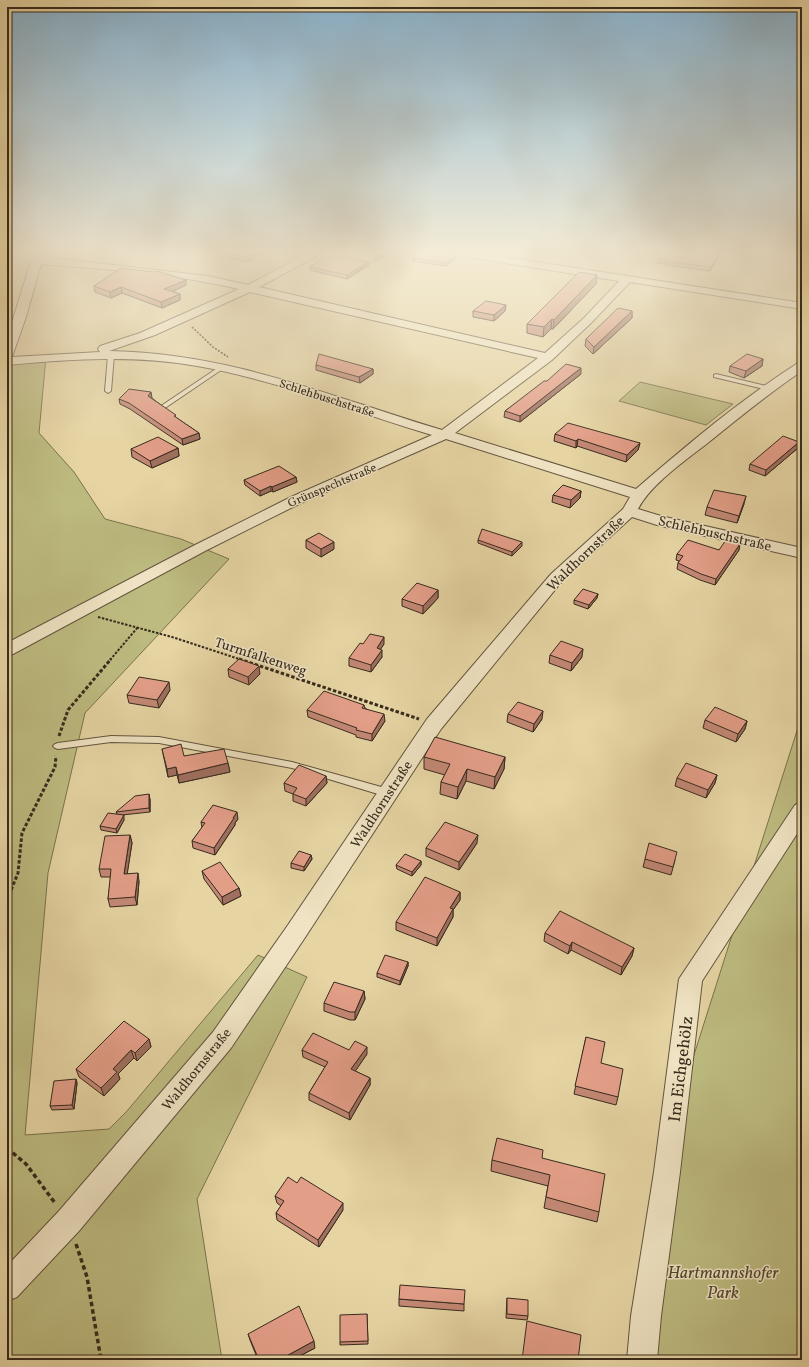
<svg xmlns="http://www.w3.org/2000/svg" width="809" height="1367" font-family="Vollkorn,serif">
<rect width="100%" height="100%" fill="#e6d4a3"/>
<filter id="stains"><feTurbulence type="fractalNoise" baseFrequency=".005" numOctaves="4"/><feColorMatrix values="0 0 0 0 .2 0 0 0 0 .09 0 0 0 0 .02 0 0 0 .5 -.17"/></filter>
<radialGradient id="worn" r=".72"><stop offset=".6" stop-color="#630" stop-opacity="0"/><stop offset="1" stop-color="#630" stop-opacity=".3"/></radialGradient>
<path fill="#bdbb80" stroke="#7a734e" d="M46,357L39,433L74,472L105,519L181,539L229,559L85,713L48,873L25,1135L109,1129L127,1111L258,955L307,977L197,1199L222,1360H7V361Z
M640,382L733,404L706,425L619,401Z
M802,715V1360H635L659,1165Z"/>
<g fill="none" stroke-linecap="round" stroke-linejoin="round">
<g stroke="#63553e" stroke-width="2">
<path id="service" d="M111,353L114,355L111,391L108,393L105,391L108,355Z
M219,367L224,368L165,408H161V406Z
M716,374L770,387L771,388L768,390L714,377V375Z
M111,736L159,737L292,762L392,790L393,793L392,796L388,797L292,768L159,743L111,742L58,749L55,748L53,746L55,744L58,743Z"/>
</g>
<g stroke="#63553e" stroke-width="2">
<path id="minor" d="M34,252H44L43,257L208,276L248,285L310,252H322L321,254L259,287L545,353L584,318L619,281L455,255L451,254L450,252H472L802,303V309L630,282L592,322L552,360L455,433L636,489C687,445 740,400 798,363L802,362V371C769,393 739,418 709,442C686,460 651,484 638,509L661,516L802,548V558L657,525L632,517L563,580L441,729L304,939L231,1048L79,1231L17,1297L7,1301V1266L59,1211L213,1032L288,925L427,719L551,574L623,509L630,497L446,439L301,503L205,551L13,654L7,656V643L195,545L291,497L432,435C354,412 278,380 197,366C134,355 71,359 7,365V338ZM41,264C107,269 174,274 239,289L140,333L100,346L98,349L100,352L12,357L26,317ZM250,292L538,358L442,430C329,396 230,353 109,351L155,335Z
M802,802V826L702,981L680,1172L661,1316L657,1360H627L631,1316L654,1172L679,979L795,805Z"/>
</g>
<path stroke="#372b1d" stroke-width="1.5" stroke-dasharray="2 1.5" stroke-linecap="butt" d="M192,327L213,347L228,357"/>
<path stroke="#372b1d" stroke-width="2" stroke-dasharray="2.5 1.5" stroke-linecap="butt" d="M98,617L172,637L242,660
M110,660L138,627"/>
<path stroke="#372b1d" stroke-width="3" stroke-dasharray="3.5 2" stroke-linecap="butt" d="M239,659L419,719
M59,736L68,710L111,659
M7,900L18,873L22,833L55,767L56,756"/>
<path stroke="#372b1d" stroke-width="3.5" stroke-dasharray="4.5 3" stroke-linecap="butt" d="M7,1148L26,1164L55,1203
M76,1244L87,1277L101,1360"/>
<use href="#service" fill="#efe3c3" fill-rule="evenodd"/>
<use href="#minor" fill="#efe3c3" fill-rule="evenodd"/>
</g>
<path fill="#c38875" stroke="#372b1d" d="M231,252H264L248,262L229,258L228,253Z
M372,252H391L376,261L372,254Z
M451,252L457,257L446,266L412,261V258Z
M661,252H722L710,271L665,265V264L657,263L658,258Z
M369,265L347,279L310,270V267Z
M597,275L596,284L553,329H551L543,337L527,333V324Z
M186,280V285L172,292L180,294V300L162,308L122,293L111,298L95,292L94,286Z
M506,305L505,311L494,321L473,317V311Z
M632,311V318L593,354L585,346L586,339Z
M763,359L762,366L744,378L729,372L730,366Z
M316,365L373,369V374L360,383L316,370Z
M581,374L520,422L504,417L505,411L547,381Z
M152,398L177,418L199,433L200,439L183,445L130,409L120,404L119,399Z
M555,434L640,443L638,450L626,462L577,446L576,448L554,441Z
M178,448L179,456L152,468L132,457L131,449Z
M798,448L765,476L749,470L750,464Z
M296,477L297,482L273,492L271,491L260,496L245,485L244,480Z
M581,491L580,498L570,508L552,502L553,495Z
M744,504L737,523L705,515L707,507Z
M306,540L334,549L321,557L306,548Z
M478,540L522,546L512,556L478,543Z
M740,544L739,550L715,585L700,580L677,569L678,563L679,561L676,560L677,554L719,550Z
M438,590V598L423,614L402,606V599Z
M598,594L597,598L588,609L574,604V600Z
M363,644H384L380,649L382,657L371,672L349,666V658Z
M550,655L582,657L571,671L549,663Z
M228,669L260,674L249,685L229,677Z
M170,690L159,708L129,703L127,695Z
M364,705L365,708L385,721L372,741L356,737V735L308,717L307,710Z
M508,714L542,719L533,732L507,722Z
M705,720L747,721L745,729L736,742L703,728Z
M162,749L184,756L228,763L230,772L179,783L177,775L168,777Z
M424,757H505L504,769L494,789L466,781L457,799L440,794L441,782L445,775L424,769Z
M717,775L715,783L706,798L675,786L677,778Z
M326,776L327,783L306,806L293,801V794L285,791L284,783Z
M150,799V812L122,815L124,820L117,833L101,830L100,826L117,814L116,812Z
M238,819L235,823V825L215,855L193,848L192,841L202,828L201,822Z
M130,835L132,843L127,873L139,881L137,905L110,907L108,899L111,877H101L99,869Z
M477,843L459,870L426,856V848Z
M311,855L312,859L304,871L291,868V863Z
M645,859L675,860L671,875L643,867Z
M421,861V865L412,876L397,869L396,865Z
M202,871L239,888L241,896L223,905L204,879Z
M460,892V900L453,910V917L437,946L396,930V922Z
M545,933L634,948L632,956L621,975L571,950L568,954L544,941Z
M408,962V966L400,985L377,977V973Z
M364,991L365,999L355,1020H350L324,1011V1003Z
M586,1037L601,1063L618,1097L616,1105L574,1094Z
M149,1039L151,1047L137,1061L134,1058L118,1074L120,1079L104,1096L79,1077L76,1069Z
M302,1050H349L367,1054L355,1071L370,1078V1085L350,1120L309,1100V1093L325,1067L303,1057Z
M76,1079L77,1083L74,1109L52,1110L50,1106Z
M542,1158L599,1212L597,1222L544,1208L548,1186L491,1171L492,1160Z
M275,1196L343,1210L319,1247L277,1220L276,1213L281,1206L277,1203Z
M507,1298L528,1316L527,1320L506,1318Z
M399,1299L464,1304V1311L399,1306Z
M367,1314L368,1344L340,1345V1342Z
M248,1334L315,1348L292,1360H258L250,1340Z"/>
<path fill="#9f6f5f" stroke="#372b1d" d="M256,252H264L248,262V257Z
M383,252H391L376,261V256Z
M720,252H722L710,271L711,267Z
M457,254V257L446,266V263Z
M369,262V265L347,279V275Z
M597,275L596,284L553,329L554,320Z
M186,280V285L165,295L164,289Z
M121,287L122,293L111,298L110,292Z
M180,294V300L162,308L161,302Z
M506,305L505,311L494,321V315Z
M632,311V318L593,354L594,347Z
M552,319L551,329L543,337L544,327Z
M763,359L762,366L744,378L746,371Z
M581,368V374L520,422V416Z
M373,369V374L360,383L359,377Z
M151,392L152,398L148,401V396Z
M199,433L200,439L183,445L182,439Z
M578,439L577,446L576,448V441Z
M799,442L798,448L765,476L766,470Z
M640,443L638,450L626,462L627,455Z
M178,448L179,456L152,468L150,461Z
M296,477L297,482L273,492L272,487Z
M271,486V491L260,496V491Z
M581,491L580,498L570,508L571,500Z
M746,496L744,504L737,523L739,516Z
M334,542V549L321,557V549Z
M522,542V546L512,556V552Z
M740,544L739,550L715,585L716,579Z
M438,590V598L423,614V606Z
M598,594L597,598L588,609L589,605Z
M384,637V644L377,655V648Z
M583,649L582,657L571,671L572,663Z
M382,650V657L371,672V665Z
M259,666L260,674L249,685L248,677Z
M169,682L170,690L159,708L157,700Z
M543,711L542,719L533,732L534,724Z
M384,714L385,721L372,741V734Z
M747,721L745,729L736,742L738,734Z
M505,757L504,769L494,789L495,777Z
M228,763L230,772L179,783L178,775Z
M176,767L177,775L168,777L167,769Z
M467,769L466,781L457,799L458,787Z
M717,775L715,783L706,798L708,790Z
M326,776L327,783L306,806V799Z
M149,794L150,799V812L149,808Z
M237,812L238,819L235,823V825L215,855L214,848Z
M124,815V820L117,833L116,829Z
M130,835L132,843L126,882L124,874Z
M478,835L477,843L459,870V862Z
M311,855L312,859L304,871V867Z
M421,861V865L412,876V872Z
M138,873L139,881L137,905L135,897Z
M239,888L241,896L223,905L222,897Z
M460,892V900L453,910V917L437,946V938L450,908Z
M572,942L571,950L568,954L570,946Z
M634,948L632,956L621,975L622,967Z
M408,962V966L400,985V981Z
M364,991L365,999L355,1020V1012Z
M149,1039L151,1047L137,1061L135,1053Z
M367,1047V1054L352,1076L351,1069Z
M131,1050L134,1058L118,1074L120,1079L104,1096L101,1088L113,1069Z
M370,1078V1085L350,1120L349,1113Z
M76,1079L77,1083L74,1109L72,1105Z
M343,1203V1210L319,1247L318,1240Z
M314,1341L315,1348L292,1360H279Z"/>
<path fill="#e39e88" stroke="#372b1d" d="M231,252H256L248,257L228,253Z
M373,252H383L376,256Z
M421,252H451L457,254L446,263L412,258Z
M661,252H720L711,267L665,261L667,259L658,258Z
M336,255L369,262L347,275L310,267L328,256L334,257Z
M121,268L154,272L157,271L186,280L164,289L180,294L161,302L121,287L110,292L94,286Z
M579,272L597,275L554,320L552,319L544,327L527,324Z
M486,301L506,305L494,315L473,311Z
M618,308L632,311L594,347L586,339Z
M319,354L373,369L359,377L316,365Z
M747,354L763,359L746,371L730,366Z
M566,364L581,368L520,416L505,411L544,381H547Z
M129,389L151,392L148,396L176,415L174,416L199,433L182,439L129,403L119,399Z
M568,423L640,443L627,455L578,439L576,441L555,434Z
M783,436L799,442L766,470L750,464Z
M158,437L178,448L150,461L131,449Z
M279,466L296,477L272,487L271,486L260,491L244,480Z
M563,485L581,491L571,500L553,495Z
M714,490L746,496L739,516L707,507Z
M482,529L522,542L512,552L478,540Z
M319,533L334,542L321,549L306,540Z
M688,540L719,550L726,540L740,544L716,579L701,574L678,563L683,556L677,554Z
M417,583L438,590L423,606L402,599Z
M583,589L598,594L589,605L574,600Z
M370,634L384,637L377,648L382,650L371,665L349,658L360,643L363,644Z
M561,641L583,649L572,663L550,655Z
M239,659L259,666L248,677L228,669Z
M139,677L169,682L157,700L127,695Z
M324,691L364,705L362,708L384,714L372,734L356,730L357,728L307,710Z
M518,702L543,711L534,724L508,714Z
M715,707L747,721L738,734L705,720Z
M435,737L505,757L495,777L467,769L458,787L441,782L450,764L424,757Z
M181,744L184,756L224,749L228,763L178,775L176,767L167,769L162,749Z
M686,763L717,775L708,790L677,778Z
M299,765L326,776L306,799L293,794L297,788L284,783Z
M149,794V808L116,812L135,796Z
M213,805L237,812L233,818H234L214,848L192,841L205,823L201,822Z
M108,813L124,815L116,829L100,826Z
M445,822L478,835L459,862L426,848Z
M130,835L124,874L138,873L135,897L108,899L111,869H99L105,836Z
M649,843L677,852L673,867L645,859Z
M299,851L311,855L304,867L291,863Z
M405,854L421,861L412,872L396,865Z
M220,862L239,888L222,897L202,871Z
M425,877L460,892L450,908L453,909L437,938L396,922Z
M560,911L634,948L622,967L572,942L570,946L545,933Z
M385,955L408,962L400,981L377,973Z
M334,982L364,991L355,1012H350L324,1003Z
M124,1021L149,1039L135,1053L131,1050L113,1069L117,1072L101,1088L76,1069Z
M313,1033L349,1050L355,1041L367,1047L351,1069L370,1078L349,1113L309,1093L328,1062L302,1050Z
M586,1037L605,1042L601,1063L623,1069L618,1097L575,1086Z
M76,1079L72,1105L50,1106L54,1081Z
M497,1138L543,1150L542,1158L605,1174L599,1212L546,1197L550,1175L492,1160Z
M288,1177L297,1183L301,1177L343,1203L318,1240L276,1213L284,1201L275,1196Z
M400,1285L465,1290L464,1304L399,1299Z
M507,1298L528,1300V1316L507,1314Z
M299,1306L314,1341L279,1360H259L248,1334Z
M367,1314L368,1341L340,1342V1315Z
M527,1321L581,1335L578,1360H522Z"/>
<linearGradient id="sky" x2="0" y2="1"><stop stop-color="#89b5d2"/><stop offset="0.57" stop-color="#f4ecd6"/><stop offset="1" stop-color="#f4ecd6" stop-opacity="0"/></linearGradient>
<rect width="809" height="443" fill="url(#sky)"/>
<g text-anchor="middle" stroke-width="3" stroke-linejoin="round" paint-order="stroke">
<g font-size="12" fill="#372b1d" stroke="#efe3c3">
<text transform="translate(327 398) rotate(18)" y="4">Schlehbuschstraße</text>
<text transform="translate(332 485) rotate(-23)" y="4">Grünspechtstraße</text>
</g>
<g font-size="14" fill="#372b1d" stroke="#efe3c3">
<text transform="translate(715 533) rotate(13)" y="5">Schlehbuschstraße</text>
<text transform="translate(585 553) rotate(-44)" y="5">Waldhornstraße</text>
<text transform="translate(261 656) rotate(18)" y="5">Turmfalkenweg</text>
<text transform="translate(381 804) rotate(-57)" y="5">Waldhornstraße</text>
<text transform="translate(196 1069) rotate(-51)" y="5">Waldhornstraße</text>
</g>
<g font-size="17" fill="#372b1d" stroke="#efe3c3">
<text transform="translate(680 1069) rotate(-83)" y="6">Im Eichgehölz</text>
</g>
<g font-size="17" font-style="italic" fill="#524831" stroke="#efe3c3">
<text x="723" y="1278">Hartmannshofer<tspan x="723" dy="20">Park</tspan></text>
</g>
</g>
<rect width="809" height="1367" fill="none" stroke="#e6d4a3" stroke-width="24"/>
<rect x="8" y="8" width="793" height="1351" fill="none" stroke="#372b1d" stroke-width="2"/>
<rect x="12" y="12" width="785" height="1343" fill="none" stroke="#372b1d"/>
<rect width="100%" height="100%" filter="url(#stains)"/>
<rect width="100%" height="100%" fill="url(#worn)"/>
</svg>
